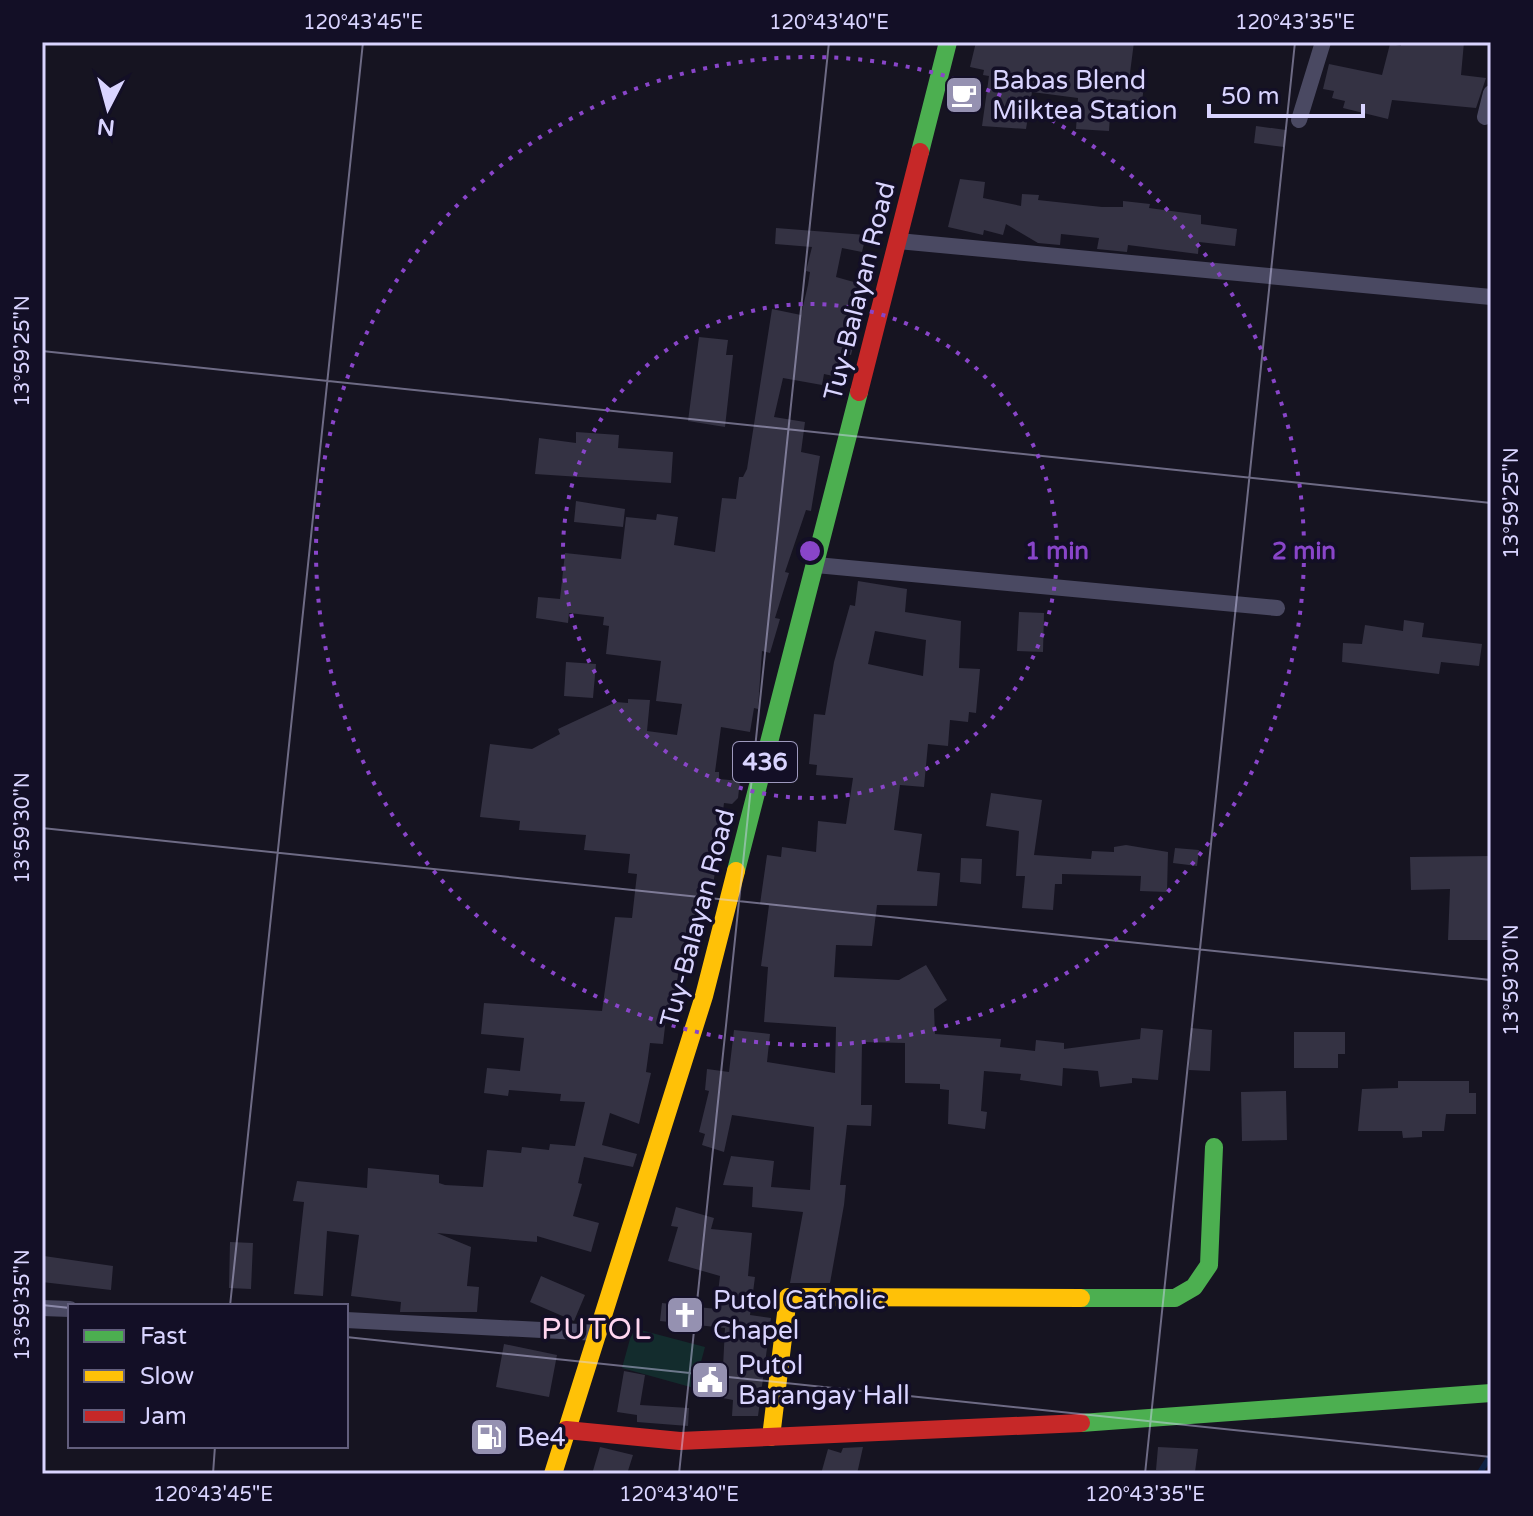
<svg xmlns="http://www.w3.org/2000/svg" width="1533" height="1516" font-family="'Varela Round',sans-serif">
<rect width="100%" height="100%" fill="#161421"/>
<path fill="#132c2d" d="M633,1328L705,1347L694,1388L622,1368Z"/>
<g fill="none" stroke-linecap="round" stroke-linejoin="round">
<path stroke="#0d2144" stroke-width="6" d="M1479,1474L1491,1455"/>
</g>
<path fill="#343243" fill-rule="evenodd" d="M976,42H1134L1130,73L1132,83L1144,85L1142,102L1111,99L1109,131L1076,129L1078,98L1032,92L1026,129L982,126L989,76L983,75L984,70L970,67Z
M1401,42H1464L1461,75L1486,78L1476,108L1392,100L1388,119L1343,108L1345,101L1332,98L1334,91L1323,89L1329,64L1382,75L1390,44L1401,46Z
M1256,126L1286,130L1284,147L1254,143Z
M960,179L985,182L983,198L1021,206L1022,194L1039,195L1038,200L1102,207H1123V201L1150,204L1149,208L1201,215V224L1237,229L1235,246L1199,242L1198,254L1128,245L1127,252L1097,249L1099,238L1061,234L1060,245L1038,243L1006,224L1003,235L984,230L983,235L948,227Z
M776,228L866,235L862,252L842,248L836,277L868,286L851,355L842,353L838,377L824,374L822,385L783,378L774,417L805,422L801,452L820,456L811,511L806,510L785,572L789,573L775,618L780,619L770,653L762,651L758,709L754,708L750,732L721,727L715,772H719V779L740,781L738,798L732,804L724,803L710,909L702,908L696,959L680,957L674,1009H667L663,1044L650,1043L646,1072L651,1073L639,1124L610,1113L602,1145L637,1154L633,1167L584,1157L578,1183L582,1184L573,1216L599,1223L591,1252L537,1236V1242L437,1233L471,1247L467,1286L479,1287L477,1312H400L401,1302L351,1296L359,1235L327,1231L323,1296L294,1294L304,1202L293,1201L297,1181L367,1188L368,1168L439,1175V1183L445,1185L483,1187L487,1150L521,1153L522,1147L549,1150L550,1144L575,1146L585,1102L560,1101L561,1094L509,1090L508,1096L484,1093L487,1068L520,1071L524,1038L481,1034L484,1003L602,1011L615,917L632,918L637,874L628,873L630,854L584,850L586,835L519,830L520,821L480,817L490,744L532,749L560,734L558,729L616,702L628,703V699L650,700L647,731L677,735L682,704L656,701L661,661L606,654L609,626L603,625L604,617L569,613L568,623L536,618L538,597L560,599L565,553L621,559L626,517L656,520L657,514L678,517L674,545L715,552L722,498L736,499L739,477H743L747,469L772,309L801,315L808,285L810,272L806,271L812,247L775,244Z
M699,337L728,340L726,355H733L725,427L688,421Z
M576,432L619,435L618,448L673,452L671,483L535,474L539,438L576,443Z
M576,501L625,509L623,527L574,522Z
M858,581L907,589L905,612L961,621L959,668L980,669L976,713L969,712L968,722L950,720L948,746L928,744L924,787L900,785L894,830L922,834L917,871L940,873L937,906L877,905L872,946L836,945L834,977L899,980L926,965L947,1000L934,1009L935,1034L1001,1039L1000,1047L1035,1051L1036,1040L1064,1043V1049L1140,1039L1141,1028L1163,1030L1158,1080L1132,1078V1083L1100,1087L1098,1071L1063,1068L1062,1086L1020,1080L1021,1074L984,1071L981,1111L987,1112L985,1129L948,1124L949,1090L940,1089V1084L905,1083V1043L862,1042L861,1105H872L871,1126L847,1125L840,1185H846L844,1205L830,1283H790L803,1212L752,1207L753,1187L723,1185L731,1156L774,1161L771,1187L810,1190L814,1127L732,1115L724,1152L702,1145L705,1134L699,1132L709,1091L705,1090L707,1069L729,1072L734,1030L770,1034L767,1062L835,1073L836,1027L764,1022L768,967L761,966L769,905L760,904L767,855L781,857L782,847L816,852L818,821L846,824L853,778L816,775L817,765L809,764L814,714L825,715L834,662L850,605L855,606ZM875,631L926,640L923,676L868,664Z
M1019,612L1044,613L1043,652L1017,651Z
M1404,620L1424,623L1422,637L1482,644L1479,666L1441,662L1439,674L1342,662L1343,643L1362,644L1365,625L1403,631Z
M566,662L596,664L593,698L564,696Z
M991,793L1042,800L1034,855L1091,859L1092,851L1114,852V847L1126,845L1168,852L1167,892L1140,891L1141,876L1062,874V884H1055L1053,910L1022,908L1025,876H1016L1019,831L986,826Z
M1175,848L1199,850L1197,866L1173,863Z
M1491,856V940H1448L1450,889L1411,890L1410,857Z
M961,858L982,859L981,884L960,882Z
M1191,1028L1212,1030L1210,1071L1189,1070Z
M1294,1032H1345V1054H1338V1068H1294Z
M1398,1081H1469V1093H1476V1114H1446L1444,1131H1422V1137L1403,1138L1402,1131H1358L1362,1089L1398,1088Z
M1286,1091L1287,1140L1242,1141L1241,1092Z
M676,1207L714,1218L711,1229L752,1233L748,1276L755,1277L750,1315L771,1318L758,1416H732L733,1400L697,1393L703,1363L723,1367L725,1328L660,1321L662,1303L716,1309L720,1276L668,1261L678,1227L671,1226Z
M230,1242L253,1243L251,1289L229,1288Z
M44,1256L113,1266L111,1290L42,1282Z
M541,1276L585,1295L574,1321L530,1302Z
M504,1344L557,1355L549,1397L496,1387Z
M624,1371L645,1375L640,1405L689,1408L688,1426L637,1422V1415L617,1412Z
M600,1447L633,1455L627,1474H592Z
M863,1447L857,1474H821L828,1449L841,1453L843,1448Z
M1158,1447L1198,1449L1195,1472L1156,1470Z"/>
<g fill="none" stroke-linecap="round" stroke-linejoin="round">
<path stroke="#4a4962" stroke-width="16" d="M1485,117L1491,93
M1299,120L1323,42
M898,241L1491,297
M816,565L1277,608
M42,1308L70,1309
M346,1320L599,1333"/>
<path stroke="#4caf50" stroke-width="18" d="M920,152L948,42
M736,871L859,392
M1081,1298H1175L1194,1287L1209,1265L1214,1147
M1081,1423L1491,1393"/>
<path stroke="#ffc107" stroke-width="18" d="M771,1437L788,1297L1081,1298
M553,1474L704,996L736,871"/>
<path stroke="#c62828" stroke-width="18" d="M859,392L920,152
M566,1430L680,1441L1081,1423"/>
</g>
<path fill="none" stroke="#d9d4ff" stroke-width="2" stroke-opacity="0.45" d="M42,351L1491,503M42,828L1491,980M42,1305L70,1308M230,1306L363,42M346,1337L1491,1457M213,1474L215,1446M679,1474L829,42M1145,1474L1295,42"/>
<g fill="none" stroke="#8945c9" stroke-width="4" stroke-dasharray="4 8">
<circle cx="810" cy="551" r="247"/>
<circle cx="810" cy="551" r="494"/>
</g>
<defs>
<g id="cafe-square" transform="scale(2)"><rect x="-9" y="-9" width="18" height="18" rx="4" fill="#9591b1" stroke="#130f26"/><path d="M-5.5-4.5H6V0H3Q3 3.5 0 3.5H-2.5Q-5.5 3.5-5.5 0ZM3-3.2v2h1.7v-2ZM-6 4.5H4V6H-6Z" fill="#fff"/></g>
<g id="church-square" transform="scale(2)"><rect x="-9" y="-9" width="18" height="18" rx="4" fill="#9591b1" stroke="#130f26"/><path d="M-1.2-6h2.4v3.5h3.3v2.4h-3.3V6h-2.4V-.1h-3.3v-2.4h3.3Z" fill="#fff"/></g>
<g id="civic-square" transform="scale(2)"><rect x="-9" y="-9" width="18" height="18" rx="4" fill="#9591b1" stroke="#130f26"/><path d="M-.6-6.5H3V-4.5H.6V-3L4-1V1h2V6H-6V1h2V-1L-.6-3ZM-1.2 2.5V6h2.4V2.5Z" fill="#fff"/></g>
<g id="fuel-square" transform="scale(2)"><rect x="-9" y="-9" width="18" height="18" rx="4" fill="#9591b1" stroke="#130f26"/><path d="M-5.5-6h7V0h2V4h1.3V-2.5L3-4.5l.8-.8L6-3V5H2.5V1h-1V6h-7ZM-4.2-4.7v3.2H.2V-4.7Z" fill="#fff"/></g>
</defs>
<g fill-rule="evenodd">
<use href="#cafe-square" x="964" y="95"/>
<use href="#church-square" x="685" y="1315"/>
<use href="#civic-square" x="710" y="1380"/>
<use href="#fuel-square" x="489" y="1437"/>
</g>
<g text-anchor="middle" stroke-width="7" stroke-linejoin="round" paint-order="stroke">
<rect fill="#130f26" stroke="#9e99be" stroke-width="2" x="733" y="742" width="64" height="40" rx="6"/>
<g font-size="24" font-weight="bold" fill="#d9d4ff">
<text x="765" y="770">436</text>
</g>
<g font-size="26" fill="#d9d4ff" stroke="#130f26" text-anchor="start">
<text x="992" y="89">Babas Blend<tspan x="992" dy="30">Milktea Station</tspan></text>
<text x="713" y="1309">Putol Catholic<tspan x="713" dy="30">Chapel</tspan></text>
<text x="738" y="1374">Putol<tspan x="738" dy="30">Barangay Hall</tspan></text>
<text x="517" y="1446">Be4</text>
</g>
<g font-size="26" fill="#d9d4ff" stroke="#130f26">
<text transform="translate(859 291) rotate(-76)" y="9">Tuy-Balayan Road</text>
<text transform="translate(697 918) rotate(-75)" y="9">Tuy-Balayan Road</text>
</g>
<g font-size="30" letter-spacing="2" fill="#ffd6f0" stroke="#130f26">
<text x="597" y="1339">PUTOL</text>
</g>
</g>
<circle cx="810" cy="551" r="12" fill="#8945c9" stroke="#130f26" stroke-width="4"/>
<g font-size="24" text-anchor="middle" font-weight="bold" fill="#8945c9" stroke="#130f26" stroke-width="7" stroke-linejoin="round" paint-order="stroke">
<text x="1057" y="559">1 min</text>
<text x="1304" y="559">2 min</text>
</g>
<rect width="1533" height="1516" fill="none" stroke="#130f26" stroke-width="88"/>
<rect x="68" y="1304" width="280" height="144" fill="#130f26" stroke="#625e7d" stroke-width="2"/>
<rect x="84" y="1330" width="40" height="12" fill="#4caf50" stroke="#625e7d" stroke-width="2"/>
<text x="140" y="1344" font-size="24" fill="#d9d4ff">Fast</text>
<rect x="84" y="1370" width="40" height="12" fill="#ffc107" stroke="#625e7d" stroke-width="2"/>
<text x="140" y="1384" font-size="24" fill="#d9d4ff">Slow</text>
<rect x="84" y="1410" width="40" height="12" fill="#c62828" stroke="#625e7d" stroke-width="2"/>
<text x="140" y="1424" font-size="24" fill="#d9d4ff">Jam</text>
<g transform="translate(108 108) rotate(186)" stroke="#130f26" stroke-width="6" paint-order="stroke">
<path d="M0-6L14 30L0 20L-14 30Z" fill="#d9d4ff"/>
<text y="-12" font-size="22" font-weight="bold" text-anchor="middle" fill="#d9d4ff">N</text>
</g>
<path d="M1209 104v12h154v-12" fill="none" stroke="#d9d4ff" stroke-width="4"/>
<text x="1221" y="104" font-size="24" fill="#d9d4ff" stroke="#130f26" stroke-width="6" paint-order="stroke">50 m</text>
<rect x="44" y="44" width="1445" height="1428" fill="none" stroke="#d9d4ff" stroke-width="3"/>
<g font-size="20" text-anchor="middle" fill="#d9d4ff">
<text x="363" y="29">120°43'45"E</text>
<text x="829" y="29">120°43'40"E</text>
<text x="1295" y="29">120°43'35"E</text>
<text transform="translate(22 351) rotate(-90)" y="7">13°59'25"N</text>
<text transform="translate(1511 503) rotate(-90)" y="7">13°59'25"N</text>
<text transform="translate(22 828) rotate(-90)" y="7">13°59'30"N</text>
<text transform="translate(1511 980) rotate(-90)" y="7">13°59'30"N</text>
<text transform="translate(22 1305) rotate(-90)" y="7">13°59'35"N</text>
<text x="213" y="1501">120°43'45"E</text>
<text x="679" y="1501">120°43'40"E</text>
<text x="1145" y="1501">120°43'35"E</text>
</g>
</svg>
